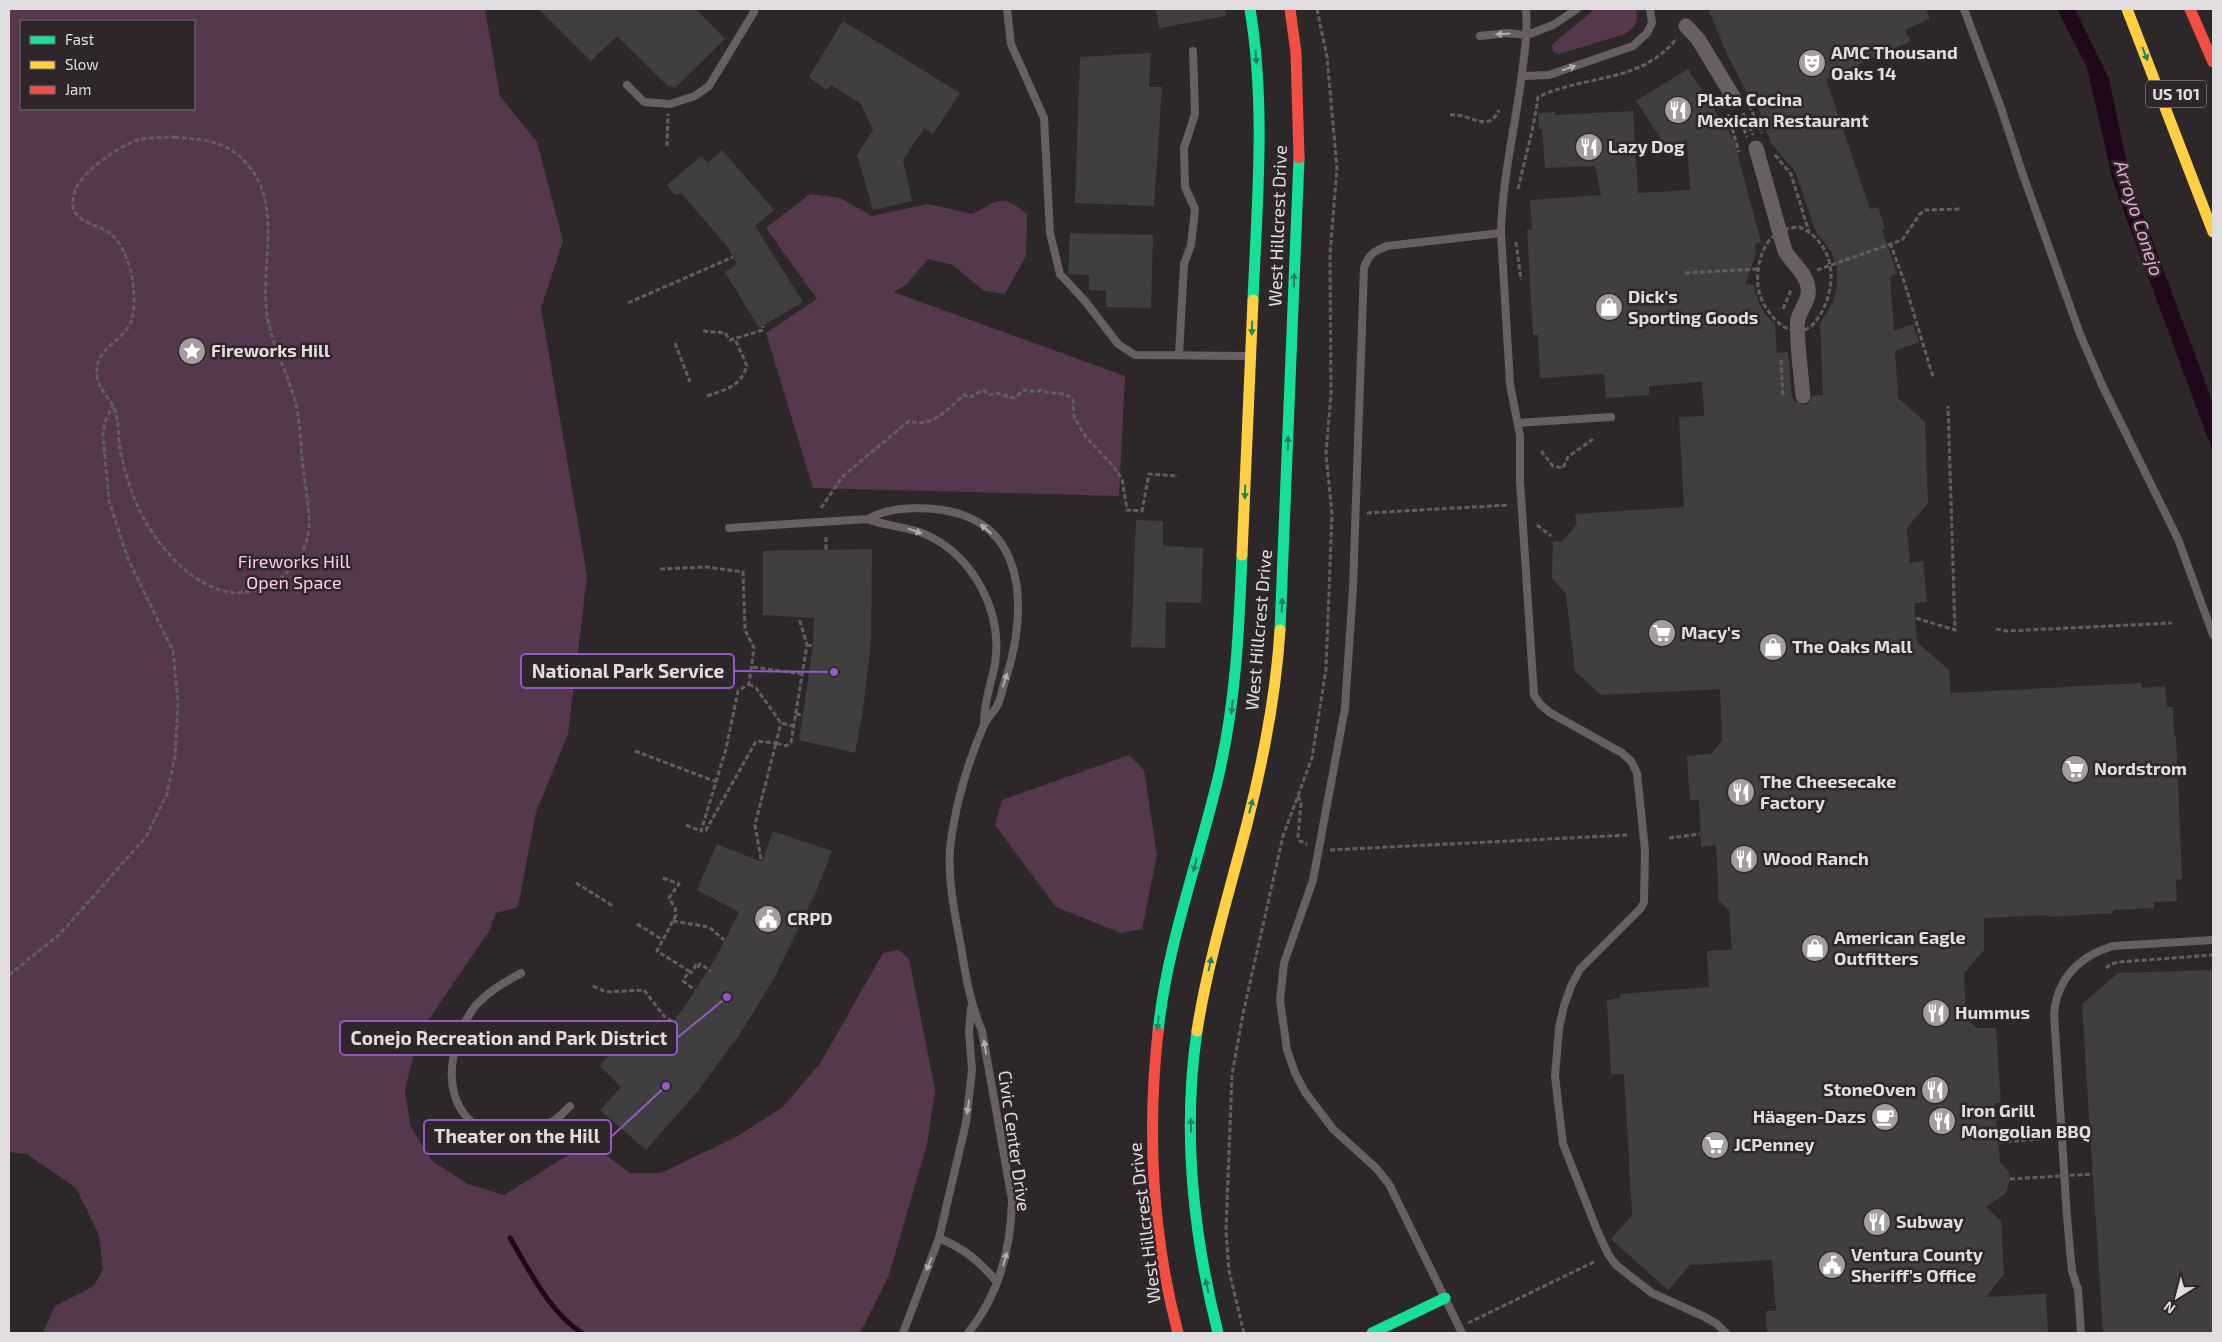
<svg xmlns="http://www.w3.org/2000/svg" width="2222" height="1342" font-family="'Exo 2',sans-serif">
<rect width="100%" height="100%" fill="#2c282a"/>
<path fill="#55384d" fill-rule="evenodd" d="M9,9H485L500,96L537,142L563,241L541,308L587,576L568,734L536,812L518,907L496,913L489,931L419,1034L405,1090L410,1125L432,1161L468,1184L504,1195L562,1159L584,1148L603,1153L630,1173H661L736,1137L783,1107L821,1062L883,953L899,950L909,959L935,1090L927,1144L889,1275L860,1333H43L55,1306L94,1286L103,1269L99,1235L76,1188L27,1154L9,1152ZM194,21V109H21V21Z
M1595,9H1636C1639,21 1635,28 1625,34L1559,54L1553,52L1552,45L1555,42Z
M810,194L840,198L872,216L928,204L972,214C1000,200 1001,193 1027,214L1026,256L1005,294L984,291L953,265L928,259L906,285L893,292L1125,376L1119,496L813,488L766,333L817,299L766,228Z
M1129,755L1144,770L1157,855L1142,929L1121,933L1056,907L995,825L1002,800Z"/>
<path fill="#21071b" d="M2057,9H2075L2109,79L2131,183L2213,403V452L2113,182L2087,67Z"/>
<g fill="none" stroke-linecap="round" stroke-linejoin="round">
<path stroke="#21071b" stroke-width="5" d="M510,1238C530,1271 549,1312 582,1333"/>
</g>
<path fill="#413e3f" d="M539,9H696L725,39L675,88L671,85L669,87L617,36L591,61Z
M1156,9H1225L1226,16L1159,28Z
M1708,9H1926L1930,19L1905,30L1911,41L1826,79L1870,209L1878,207L1885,228L1882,230L1897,273L1890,276L1894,331L1913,324L1919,342L1895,351L1898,398L1925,422L1928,503L1907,528L1910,563L1923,561L1927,602L1914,603L1917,642L1949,670L1951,693L2141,683L2142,688L2165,686L2167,707H2173L2174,737L2176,736L2182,879L2176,880L2177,901L2154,902V908L2113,910V913L2048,917L2047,915L1984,918V950L1964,973L1966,1019L1977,1028H1996L2001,1103H1995L2000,1162L2009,1172L2010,1179L2006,1193L1986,1207L2001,1221L2004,1274L1986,1297L2046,1294L2048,1333H1767L1766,1311H1776L1772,1260L1690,1265L1668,1290L1611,1239L1632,1215L1624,1074H1611L1607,1000L1620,998V994L1709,987L1707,951L1732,950L1729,910L1719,901L1716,845L1701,847L1699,800H1690L1687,756L1711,754L1722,740L1720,689L1601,695L1575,671L1566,594L1552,578L1553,541L1562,542L1577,524L1575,514L1684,507L1679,417L1704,416L1702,382L1649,386V395L1606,398L1604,374L1540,378L1538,335H1533L1527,230H1532L1530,200L1601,195L1595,166L1545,168L1542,129H1539L1538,113L1555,112V115L1633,111L1638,193L1690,190L1687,140L1669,151L1636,101L1688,69L1738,146L1736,148L1761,242L1755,244L1756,255L1745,284L1754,285L1758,301L1765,314L1775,324L1777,353L1788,352L1792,397L1795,401L1804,405L1809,403L1812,396L1823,395L1820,323L1834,300L1837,285V268L1831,251L1815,230L1795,171L1771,143L1758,107L1755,108L1728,56Z
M843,21L960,93L933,134L924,128L903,160L912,201L873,210L857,155L873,130L861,104L831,85L827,90L809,77Z
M1151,53L1149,87H1162L1154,206L1075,203L1080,57Z
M722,150L774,210L755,226L803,302L759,328L725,272L737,264L727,246L681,193L675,195L667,185L701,156L708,163Z
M1070,233L1153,235L1151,308L1106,307V291L1089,290V275L1068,274Z
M1136,520L1163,521V546L1203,548L1201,603L1166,602L1165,648L1131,647Z
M872,549L871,641L863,711L855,753L799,740L813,646L814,618L763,615V551Z
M773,831L832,851L816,892L773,980L740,1034L697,1092L646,1150L600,1110L621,1087L600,1066L632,1025L656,1045L687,1003L715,959L739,912L697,890L717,844L762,862Z
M2213,970V1333H2103L2082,1004L2118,973Z"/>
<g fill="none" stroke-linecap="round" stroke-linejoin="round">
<path stroke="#635d61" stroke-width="3" stroke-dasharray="5 2.5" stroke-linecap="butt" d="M1749,105L1762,133
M1743,113L1753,135
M1728,114L1739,152
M1450,115C1469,112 1488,135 1499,110
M1738,115L1747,137
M174,137C204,140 227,140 248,165C283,206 260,266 267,315C271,341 285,368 293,394C300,414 300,438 302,458C304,478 308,498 309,518C311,555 284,586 247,592C199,600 151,541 135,500C129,485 123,466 120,449C118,437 119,425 116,414C113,400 99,391 97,377C93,349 120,344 130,324C136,311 134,291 132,277C129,263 123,245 112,235C97,221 64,225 75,191C81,172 119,146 138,140C149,137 162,138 174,137Z
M667,146L668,114
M1775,155L1791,174L1809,232
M1518,189C1525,158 1534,128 1538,97C1586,74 1641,84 1677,38
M1516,242L1521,280
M1890,243L1903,278L1933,377
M1817,270L1902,240L1920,214L1925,210L1960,209
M1685,273L1758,269
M628,303L733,257
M1783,309L1791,290
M703,331L725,333L730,340L763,330V326
M675,343L690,382
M1781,360L1783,397
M707,396C727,389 740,387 747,366L735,339
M1541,451L1553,466L1563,468L1568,457L1593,439
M821,508L843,476L909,421C933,428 946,410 964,395L971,397L983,390L989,395L997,393L1014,398L1024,390L1036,392L1041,390C1053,396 1061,390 1073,399L1074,417L1086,437L1113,466L1122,479L1127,510L1142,511L1149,474L1178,476
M1367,513L1509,505
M1537,525L1551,536
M826,537V550
M660,569L706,567L743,572L745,630L754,648L749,684L738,691L726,749L701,831L706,830L755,743L757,741L776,743L781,723
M1916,618L1955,630L1948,406
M1996,629L2007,631L2172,623
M807,645L813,646
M753,667L802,674
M749,684L756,688L781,723L794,726
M796,714L803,715
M635,751L717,782
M1298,796L1301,803L1298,837L1300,841L1307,844
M686,825L701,831
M1669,838L1700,834
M1330,850L1628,835
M761,859L755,825L776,743L786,746L791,742L807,645L799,618
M663,878L679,884L669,898L675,908L676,915L657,951L689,971L683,981L695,990
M576,883L613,906
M673,921L709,927L724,940
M637,924L663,940
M2106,968L2111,964L2119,962L2213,955
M689,971L691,973L696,965L698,967L700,964L711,971
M9,975L59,935L146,837L167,794L175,756L178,703L173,651L128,559L109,501L103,435L105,422L113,405
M593,986L606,992L644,990L664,1016L673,1022
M1999,1142L2045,1139
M1468,1323L1596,1261
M1244,1333L1229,1271L1226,1231L1232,1075L1243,1014L1283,836L1312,758L1326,669L1332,514L1326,454L1331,394L1330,254L1337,168L1327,57L1317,9"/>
<path stroke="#685e64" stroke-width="8" d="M1007,9L1011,44L1044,118L1050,233L1060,274L1085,301L1118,344L1135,355L1249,356
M1964,9L2000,105L2023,175L2080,334L2102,385L2178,539L2213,635
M1480,36L1507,33L1527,35L1553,25L1577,9
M1522,76L1549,75L1633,46L1647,33L1652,23L1650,9
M627,85L644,102L670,104L695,96L709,86L754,12
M1501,233L1510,384L1520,436V481L1534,695L1540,704L1549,712L1622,753L1631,761L1637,773L1645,850L1644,902L1641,908L1580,969L1571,986L1564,1006L1559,1028L1555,1076L1563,1144L1597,1230L1608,1254L1616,1265L1652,1293L1703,1316L1717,1324L1726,1333
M1179,355L1184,264L1191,245L1195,209L1185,187L1184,148L1195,114L1193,51
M1518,423L1611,417
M868,519C891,505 935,506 960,514C1032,537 1024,625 1005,681C1002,689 1001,699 997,706C993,713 987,718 984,725C968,761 954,809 950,849C948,882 955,915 961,947C966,978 970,1002 982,1031L1012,1200C1011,1248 999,1295 968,1333
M729,528L868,519C887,527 908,526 927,535C974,557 1003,612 995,664C991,685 984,701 984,723
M521,973C506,982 490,990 477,1004C468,1014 462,1028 458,1041C428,1124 512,1170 570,1106
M939,1238C965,1249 979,1261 997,1282
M903,1333L939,1238L966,1123L972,1070L969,1032L971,1008
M1462,1333L1389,1184L1377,1169L1333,1129L1305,1092L1295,1073L1287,1050L1280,1000L1284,963L1313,880L1345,708L1353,587L1364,268C1369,254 1374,251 1387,246L1501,233C1502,182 1514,132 1521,81C1524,57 1528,33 1526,9
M2081,1333L2078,1290L2072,1271L2067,1217L2054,1014C2057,979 2079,956 2113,946L2213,940"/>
<path stroke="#685e64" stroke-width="15" d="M1686,26L1698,39L1735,100
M1756,148L1785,251C1792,263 1806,273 1808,287C1810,300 1801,308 1798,319C1795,329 1802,383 1803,396"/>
<path stroke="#16e098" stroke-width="11" d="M1250,9C1266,105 1257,203 1253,300
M1280,630L1299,158
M1197,1031C1182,1133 1193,1234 1218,1333
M1158,1032C1167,944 1199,860 1219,774C1236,700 1239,630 1242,555
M1372,1333L1445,1298"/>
<path stroke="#ffcf43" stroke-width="11" d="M2127,9L2213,232
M1242,555L1253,300
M1197,1031C1208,961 1229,893 1247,824C1263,761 1276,696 1280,630"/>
<path stroke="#f24e42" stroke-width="11" d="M1290,9L1296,53L1299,158
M2190,9L2213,62
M1158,1032C1147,1131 1152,1236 1178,1333"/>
<path stroke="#635d61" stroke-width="3" stroke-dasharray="5 2.5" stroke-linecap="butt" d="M1799,227C1836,243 1839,287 1818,318C1797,350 1766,317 1759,292C1756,278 1758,264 1763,251C1770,235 1782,228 1799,227Z
M2010,1179L2093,1174"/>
</g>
<defs><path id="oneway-solid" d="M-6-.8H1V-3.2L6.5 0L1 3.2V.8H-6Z" transform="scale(1.25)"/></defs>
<g fill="#b1aaae">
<use href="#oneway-solid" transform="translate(1503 34) rotate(177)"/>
<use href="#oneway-solid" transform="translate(1569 68) rotate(-19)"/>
<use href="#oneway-solid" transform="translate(986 529) rotate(-139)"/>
<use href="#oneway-solid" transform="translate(915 531) rotate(19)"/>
<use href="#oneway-solid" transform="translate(1005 680) rotate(-72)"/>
<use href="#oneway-solid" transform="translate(985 1047) rotate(-100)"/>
<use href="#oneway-solid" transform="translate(968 1107) rotate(98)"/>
<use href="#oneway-solid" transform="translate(1005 1259) rotate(-75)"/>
<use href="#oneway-solid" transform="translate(929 1264) rotate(112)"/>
</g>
<g fill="#228362">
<use href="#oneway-solid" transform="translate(2145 54) rotate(69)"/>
<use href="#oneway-solid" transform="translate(1256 57) rotate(86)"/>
<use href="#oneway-solid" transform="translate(1294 280) rotate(-88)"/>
<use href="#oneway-solid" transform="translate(1252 328) rotate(92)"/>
<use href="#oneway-solid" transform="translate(1288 443) rotate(-88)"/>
<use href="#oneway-solid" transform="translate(1245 492) rotate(92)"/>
<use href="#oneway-solid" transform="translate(1282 605) rotate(-88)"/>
<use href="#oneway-solid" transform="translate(1232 707) rotate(96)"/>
<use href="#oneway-solid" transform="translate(1251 806) rotate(-75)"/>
<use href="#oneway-solid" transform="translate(1195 865) rotate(105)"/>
<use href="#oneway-solid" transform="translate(1210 964) rotate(-78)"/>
<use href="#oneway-solid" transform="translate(1158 1023) rotate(95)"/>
<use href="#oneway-solid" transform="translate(1191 1125) rotate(-90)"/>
<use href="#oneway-solid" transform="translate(1207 1286) rotate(-102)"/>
</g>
<defs>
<g id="theatre-disc" transform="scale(1.4375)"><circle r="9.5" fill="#a29da0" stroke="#2e262b"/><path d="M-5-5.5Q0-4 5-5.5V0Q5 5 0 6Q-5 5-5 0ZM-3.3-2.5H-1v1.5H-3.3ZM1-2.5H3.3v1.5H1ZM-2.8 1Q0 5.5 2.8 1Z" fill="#fff"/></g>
<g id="restaurant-disc" transform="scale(1.4375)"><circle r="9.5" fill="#a29da0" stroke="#2e262b"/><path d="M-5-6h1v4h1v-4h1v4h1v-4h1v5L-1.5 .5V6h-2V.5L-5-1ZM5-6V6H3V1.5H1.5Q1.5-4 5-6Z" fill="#fff"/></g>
<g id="shop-disc" transform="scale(1.4375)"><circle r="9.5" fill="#a29da0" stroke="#2e262b"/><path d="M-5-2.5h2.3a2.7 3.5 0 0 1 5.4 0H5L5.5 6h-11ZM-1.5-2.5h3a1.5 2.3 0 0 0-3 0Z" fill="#fff"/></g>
<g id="sight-disc" transform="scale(1.4375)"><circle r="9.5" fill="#a29da0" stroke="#2e262b"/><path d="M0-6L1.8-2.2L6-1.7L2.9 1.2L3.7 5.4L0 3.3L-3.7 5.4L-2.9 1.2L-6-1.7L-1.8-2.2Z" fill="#fff"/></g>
<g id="supermarket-disc" transform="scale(1.4375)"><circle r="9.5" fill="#a29da0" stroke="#2e262b"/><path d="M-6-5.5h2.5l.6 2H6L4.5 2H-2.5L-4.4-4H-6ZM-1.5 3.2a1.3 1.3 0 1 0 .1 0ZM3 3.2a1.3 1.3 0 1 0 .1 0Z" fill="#fff"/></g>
<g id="civic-disc" transform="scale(1.4375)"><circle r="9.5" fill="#a29da0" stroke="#2e262b"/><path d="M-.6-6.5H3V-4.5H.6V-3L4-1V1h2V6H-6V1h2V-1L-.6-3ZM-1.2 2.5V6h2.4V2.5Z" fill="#fff"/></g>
<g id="cafe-disc" transform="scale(1.4375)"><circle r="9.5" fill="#a29da0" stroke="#2e262b"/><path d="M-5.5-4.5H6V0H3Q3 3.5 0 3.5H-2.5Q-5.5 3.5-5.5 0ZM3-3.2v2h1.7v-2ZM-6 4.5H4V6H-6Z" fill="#fff"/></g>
</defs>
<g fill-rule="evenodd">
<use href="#theatre-disc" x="1812" y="63"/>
<use href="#restaurant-disc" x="1678" y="110"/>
<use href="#restaurant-disc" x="1589" y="147"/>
<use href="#shop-disc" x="1609" y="307"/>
<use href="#sight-disc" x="192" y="351"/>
<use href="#supermarket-disc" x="1662" y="633"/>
<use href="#shop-disc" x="1773" y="647"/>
<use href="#supermarket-disc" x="2075" y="769"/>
<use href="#restaurant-disc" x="1741" y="792"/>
<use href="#restaurant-disc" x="1744" y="859"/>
<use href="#civic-disc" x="768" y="919"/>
<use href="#shop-disc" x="1815" y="948"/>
<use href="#restaurant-disc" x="1936" y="1013"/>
<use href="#restaurant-disc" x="1935" y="1090"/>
<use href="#cafe-disc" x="1885" y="1117"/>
<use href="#restaurant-disc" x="1942" y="1121"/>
<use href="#supermarket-disc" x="1715" y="1145"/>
<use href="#restaurant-disc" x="1877" y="1222"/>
<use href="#civic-disc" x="1832" y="1265"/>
</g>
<g text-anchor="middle" stroke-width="5" stroke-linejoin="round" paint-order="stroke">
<rect fill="#2e262b" stroke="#aba5a9" stroke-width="1" x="2146" y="80.5" width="60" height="27" rx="4"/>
<g font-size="16" font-weight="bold" fill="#e1dcdf">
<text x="2176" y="100">US 101</text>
</g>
<g font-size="18" font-weight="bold" fill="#e1dcdf" stroke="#2e262b" text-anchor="start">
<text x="1831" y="59">AMC Thousand<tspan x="1831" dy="21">Oaks 14</tspan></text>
<text x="1697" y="106">Plata Cocina<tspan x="1697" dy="21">Mexican Restaurant</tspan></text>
<text x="1608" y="153">Lazy Dog</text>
<text x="1628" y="303">Dick's<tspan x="1628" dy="21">Sporting Goods</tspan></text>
<text x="211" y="357">Fireworks Hill</text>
<text x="1681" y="639">Macy's</text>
<text x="1792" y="653">The Oaks Mall</text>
<text x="2094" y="775">Nordstrom</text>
<text x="1760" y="788">The Cheesecake<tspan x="1760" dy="21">Factory</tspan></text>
<text x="1763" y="865">Wood Ranch</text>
<text x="787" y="925">CRPD</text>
<text x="1834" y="944">American Eagle<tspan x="1834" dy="21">Outfitters</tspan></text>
<text x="1955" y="1019">Hummus</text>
<text x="1916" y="1096" text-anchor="end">StoneOven</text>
<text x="1961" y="1117">Iron Grill<tspan x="1961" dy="21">Mongolian BBQ</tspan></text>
<text x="1866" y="1123" text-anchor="end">Häagen-Dazs</text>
<text x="1734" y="1151">JCPenney</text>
<text x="1896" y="1228">Subway</text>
<text x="1851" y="1261">Ventura County<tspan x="1851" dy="21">Sheriff's Office</tspan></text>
</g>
<g font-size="18" fill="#e1dcdf" stroke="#2e262b">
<text transform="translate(1278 226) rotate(-88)" y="6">West Hillcrest Drive</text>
<text transform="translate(1259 630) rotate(-85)" y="6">West Hillcrest Drive</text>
<text transform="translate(1014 1141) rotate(82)" y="6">Civic Center Drive</text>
<text transform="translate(1145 1223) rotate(-97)" y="6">West Hillcrest Drive</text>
</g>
<g font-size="18" fill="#fdcbed" stroke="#2e262b">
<text x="294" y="568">Fireworks Hill<tspan x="294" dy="21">Open Space</tspan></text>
</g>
<g font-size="19" font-style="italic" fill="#e6a9d3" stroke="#2e262b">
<text transform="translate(2139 218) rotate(72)" y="7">Arroyo Conejo</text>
</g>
</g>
<path fill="none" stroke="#9458c7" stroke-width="2" d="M834 672L734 671M727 997L677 1038M666 1086L611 1137"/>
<g fill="#9458c7" stroke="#2e262b" stroke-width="2">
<circle cx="834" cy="672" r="5"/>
<circle cx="727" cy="997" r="5"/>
<circle cx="666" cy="1086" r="5"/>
</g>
<g fill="#2e262b" stroke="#9458c7" stroke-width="2">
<rect x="521" y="654" width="213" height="34" rx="5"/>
<rect x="340" y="1021" width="337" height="34" rx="5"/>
<rect x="424" y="1120" width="187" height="34" rx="5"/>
</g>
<g font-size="19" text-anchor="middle" font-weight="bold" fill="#e1dcdf">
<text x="628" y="678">National Park Service</text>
<text x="509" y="1045">Conejo Recreation and Park District</text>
<text x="517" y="1143">Theater on the Hill</text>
</g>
<rect width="2222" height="1342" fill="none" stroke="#e1dcdf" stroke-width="20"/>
<rect x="20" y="20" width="175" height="90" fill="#2e262b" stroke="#766f73"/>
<rect x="30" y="36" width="25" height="8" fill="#16e098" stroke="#766f73"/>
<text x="65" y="45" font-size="15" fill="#e1dcdf">Fast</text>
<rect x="30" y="61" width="25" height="8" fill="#ffcf43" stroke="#766f73"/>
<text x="65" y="70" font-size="15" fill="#e1dcdf">Slow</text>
<rect x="30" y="86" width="25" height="8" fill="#f24e42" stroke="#766f73"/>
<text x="65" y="95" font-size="15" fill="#e1dcdf">Jam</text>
<g transform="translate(2177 1297) rotate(216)" stroke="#2e262b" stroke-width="4" paint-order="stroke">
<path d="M0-4L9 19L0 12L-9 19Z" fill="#e1dcdf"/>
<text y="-8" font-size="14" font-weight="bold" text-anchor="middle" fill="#e1dcdf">N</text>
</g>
</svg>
